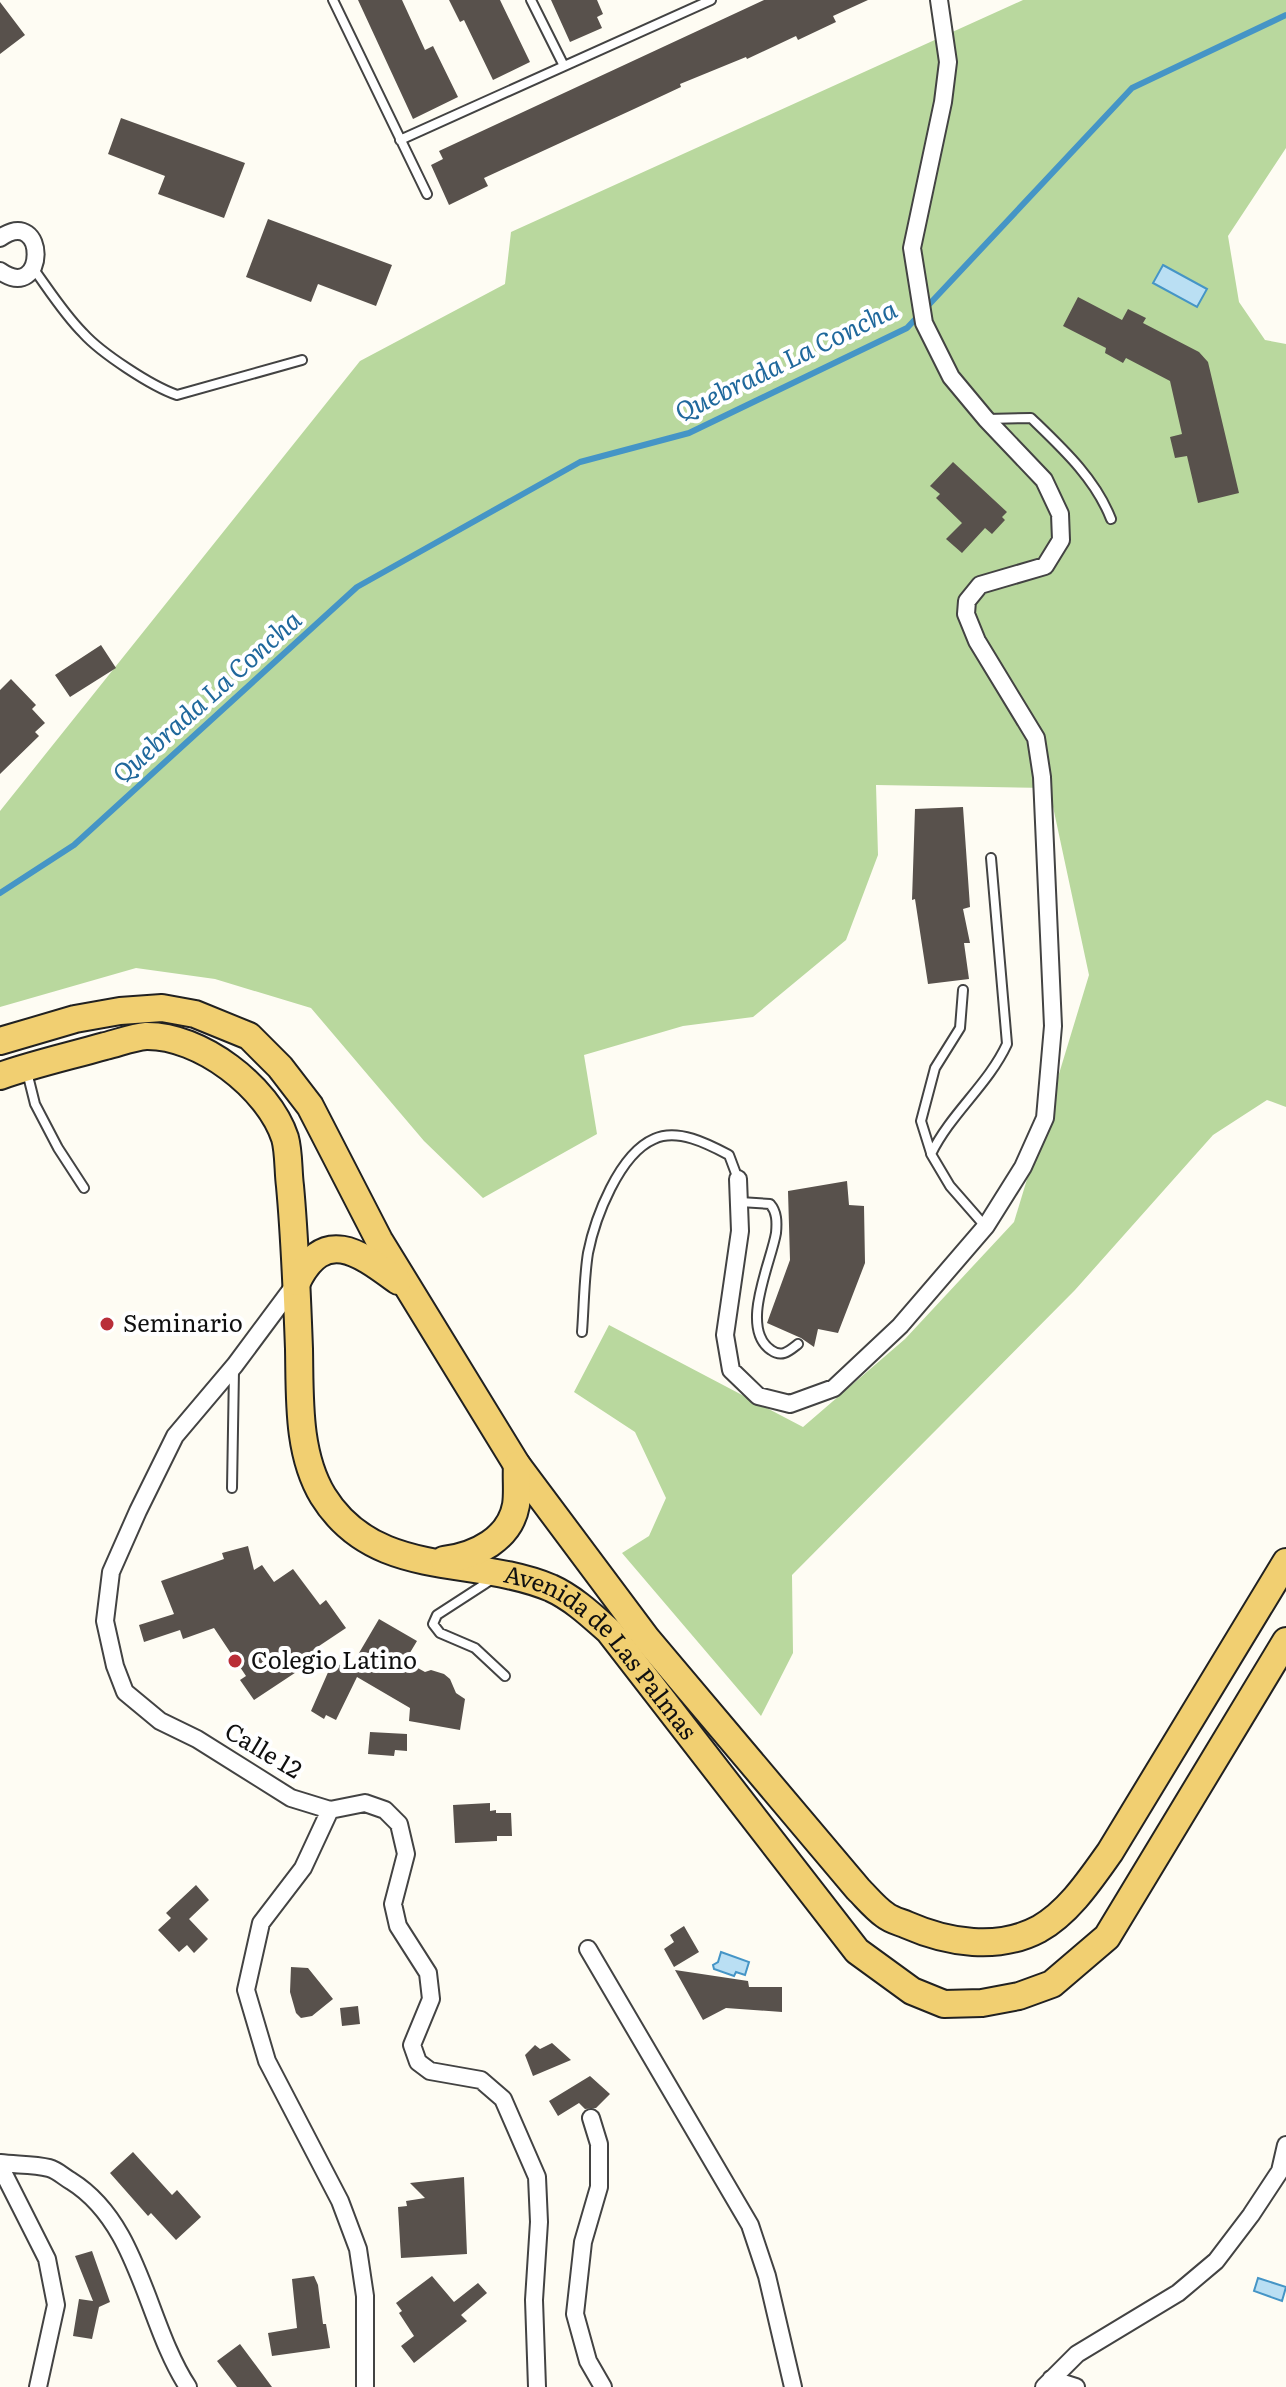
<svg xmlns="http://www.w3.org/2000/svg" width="1286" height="2387" font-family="Literata,serif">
<rect width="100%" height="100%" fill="#fefcf3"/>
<path fill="#b9d89e" d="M1023,0H1286V148L1228,236L1239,302L1265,340L1286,344V1107L1267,1100L1213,1135L1075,1290L792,1575L793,1653L761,1716L622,1553L649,1536L666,1498L635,1432L574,1392L609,1325L803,1427L905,1339L1014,1222L1089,975L1049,788L876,785L878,855L846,940L753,1017L683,1026L584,1055L597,1134L483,1198L424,1141L311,1008L215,979L136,968L0,1007V811L360,361L505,284L511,232Z"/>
<path fill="#badff3" stroke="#4595c6" stroke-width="2" d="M1163,265L1207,289L1197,307L1153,283Z
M721,1952L749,1962L745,1975L736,1972L734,1976L714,1969L713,1965L718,1962Z
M1258,2278L1286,2287L1282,2301L1254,2291Z"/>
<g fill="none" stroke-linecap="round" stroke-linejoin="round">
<path stroke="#4595c6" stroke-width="6" d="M0,893L74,845L357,587L580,462L689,433L907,328L1132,88L1286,15"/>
</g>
<path fill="#58514c" d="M358,0H402L425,50L433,46L458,97L413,119Z
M449,0H500L530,62L493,80L464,20L460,22Z
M551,0H597L603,14L597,17L602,28L570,42Z
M764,0H868L833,16L836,22L798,40L796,36L747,59L746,57L680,84L681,87L634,109L484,178L488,186L449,205L431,165L443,159L439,151Z
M0,2L25,35L0,54Z
M121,118L245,163L224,218L158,194L165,176L108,154Z
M268,219L392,265L376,306L318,284L311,302L246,277Z
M1078,297L1122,320L1128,309L1146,318L1143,323L1199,352L1208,362L1239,493L1198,503L1187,456L1175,458L1170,437L1182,434L1170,381L1126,358L1123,363L1105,353L1106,348L1063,326Z
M953,462L1007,512L1002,517L1005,520L992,534L985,528L962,553L946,539L962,523L936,498L940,494L930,486Z
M101,645L116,668L70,697L55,675Z
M11,679L36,705L32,709L45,723L35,732L39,736L0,774V690Z
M963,807L970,907L963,909L970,943H964L969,979L928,984L915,899L912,900L915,809Z
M847,1181L849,1205L864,1206L865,1263L838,1333L818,1329L814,1347L801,1338L767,1323L790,1260L788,1191Z
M248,1546L254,1570L262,1565L274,1582L293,1569L320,1605L326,1600L346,1628L313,1650L322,1655L254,1700L240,1680L246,1676L214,1628L183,1639L180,1630L144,1642L139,1625L174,1614L161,1581L224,1559L222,1553Z
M379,1619L417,1641L405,1661L425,1672L431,1670L444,1674L450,1679L456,1693L465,1699L460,1730L409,1721L410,1708L357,1677L336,1720L326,1715L324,1719L311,1711L333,1661L349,1670Z
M370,1732L407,1734V1751L395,1750L394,1756L368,1754Z
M490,1803V1811L496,1810V1813H511L512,1836H497V1841L455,1843L453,1805Z
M196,1885L209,1900L189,1919L208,1939L194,1953L187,1945L179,1952L158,1930L171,1918L166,1913Z
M684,1926L699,1952L674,1967L664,1949L674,1942L670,1935Z
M291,1967L308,1968L333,1999L312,2016L301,2018L296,2013L290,1992Z
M675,1970L748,1981L749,1987H782V2012L726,2008L703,2020Z
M358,2006L360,2024L342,2026L340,2008Z
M552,2043L571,2060L533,2076L525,2055L535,2045L540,2049Z
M590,2076L610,2094L596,2108L585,2109L579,2103L558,2116L549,2101Z
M133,2152L172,2195L177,2190L201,2217L176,2240L151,2213L148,2216L110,2173Z
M464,2177L467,2254L401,2258L398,2207L407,2206L406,2201L425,2198L410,2183Z
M92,2251L110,2302L99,2307L92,2339L73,2336L79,2299L93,2301L75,2256Z
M314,2276L318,2285L323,2324H326L330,2348L272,2356L268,2333L297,2328L292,2279Z
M432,2276L454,2302L478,2283L487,2293L461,2315L467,2321L414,2363L401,2346L414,2336L399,2313L402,2311L396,2303Z
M240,2344L272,2387H237L217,2361Z"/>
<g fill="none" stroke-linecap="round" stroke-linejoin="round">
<g stroke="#434343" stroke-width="12">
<path id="service" d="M333,0L427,194
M531,0L564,66
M400,140L711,0
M33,268C49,290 64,314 83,333C101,353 151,386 177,395L302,360
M987,419L1031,418C1062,448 1095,478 1111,519
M27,1072L35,1104L58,1148L84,1188
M931,1153L921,1121L935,1068L960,1028L963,990
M740,1202L770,1204C777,1212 777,1222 776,1233C771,1263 739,1328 771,1350C782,1358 789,1351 798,1344
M985,1226L950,1186L931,1154C951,1113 988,1085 1007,1044L991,858
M582,1332C584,1306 584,1278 588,1253C595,1218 619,1154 654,1139C678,1128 708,1144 729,1155L738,1179
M232,1488L234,1370
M491,1580L437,1615L433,1624L440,1633L475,1648L505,1676"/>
</g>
<g stroke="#434343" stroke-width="20">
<path id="minor" d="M0,238C48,205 47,304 0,271
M738,1179L740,1231L725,1335L731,1370L758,1396L790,1404L834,1388L900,1326L986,1226L1023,1167L1045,1118L1053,1026L1042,777L1036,738L977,641L966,614L967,601L980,585L1045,566L1061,540L1060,514L1044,480L986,419L951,377L924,323L912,248L943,102L948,62L939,0
M296,1283L235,1365L175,1436L138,1511L111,1572L105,1621L115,1666L125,1692L160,1721L197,1739L291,1798L330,1810L365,1803L385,1810L399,1824L406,1854L393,1904L398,1926L428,1973L431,1999L412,2045L418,2062L430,2071L481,2080L503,2099L537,2177L539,2222L534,2300L537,2387
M330,1810L303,1868L261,1923L246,1990L267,2061L340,2201L358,2249L365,2296V2387
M588,1949L750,2225L767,2276L793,2387
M591,2118L599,2144V2187L583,2242L575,2314L588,2361L603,2387
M0,2163C16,2165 34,2164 49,2168C57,2170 64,2177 71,2181C140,2224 146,2323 188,2387
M0,2166L47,2259L56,2305L38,2387
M1051,2379L1076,2387
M1044,2387L1077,2354L1178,2293L1216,2261L1251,2215L1280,2171L1286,2145"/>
</g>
<g stroke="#212121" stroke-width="30">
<g id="primary">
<path d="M0,1041L75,1019L120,1011L162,1008L195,1014L249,1036L280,1067L310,1106L379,1240L517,1465L647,1639L858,1889C867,1898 875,1908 885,1915C891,1920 900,1922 907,1925C948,1943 998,1951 1039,1929C1069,1912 1090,1880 1110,1852L1286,1562"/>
<path id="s1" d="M0,1076C34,1064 70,1056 105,1046C118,1043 133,1037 146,1036C200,1035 268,1087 285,1138C289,1152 288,1171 290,1186C295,1240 297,1294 299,1349C300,1397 297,1453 323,1496C375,1580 472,1555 551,1588C573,1598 591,1615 609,1631L857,1951L912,1991L944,2004L982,2003L1019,1996L1052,1984L1107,1937L1286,1641"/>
<path d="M297,1282C325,1225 361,1254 398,1281"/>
<path d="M444,1560C476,1556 510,1539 516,1505C518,1492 516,1478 517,1465"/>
</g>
</g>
<use href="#service" stroke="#fff" stroke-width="8"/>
<use href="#minor" stroke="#fff" stroke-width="16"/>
<use href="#primary" stroke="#f1cf71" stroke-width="26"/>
</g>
<g fill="#b92e38" stroke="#fff" stroke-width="3">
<circle cx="107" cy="1324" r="8"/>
<circle cx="235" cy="1661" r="8"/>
</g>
<g text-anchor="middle" stroke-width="8" stroke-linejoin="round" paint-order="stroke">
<g font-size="24" fill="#101010" stroke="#fff" text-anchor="start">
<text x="123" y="1332">Seminario</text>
<text x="251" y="1669">Colegio Latino</text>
</g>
<g font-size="24" fill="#101010" stroke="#fff">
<text dy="8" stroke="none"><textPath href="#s1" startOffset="1028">Avenida de Las Palmas</textPath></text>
<text transform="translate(263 1751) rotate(31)" y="8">Calle 12</text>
</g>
<g font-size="26" font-style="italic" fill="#1f689c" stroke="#fff">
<text transform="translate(786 361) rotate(-26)" y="9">Quebrada La Concha</text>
<text transform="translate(207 697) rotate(-42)" y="9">Quebrada La Concha</text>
</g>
</g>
</svg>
